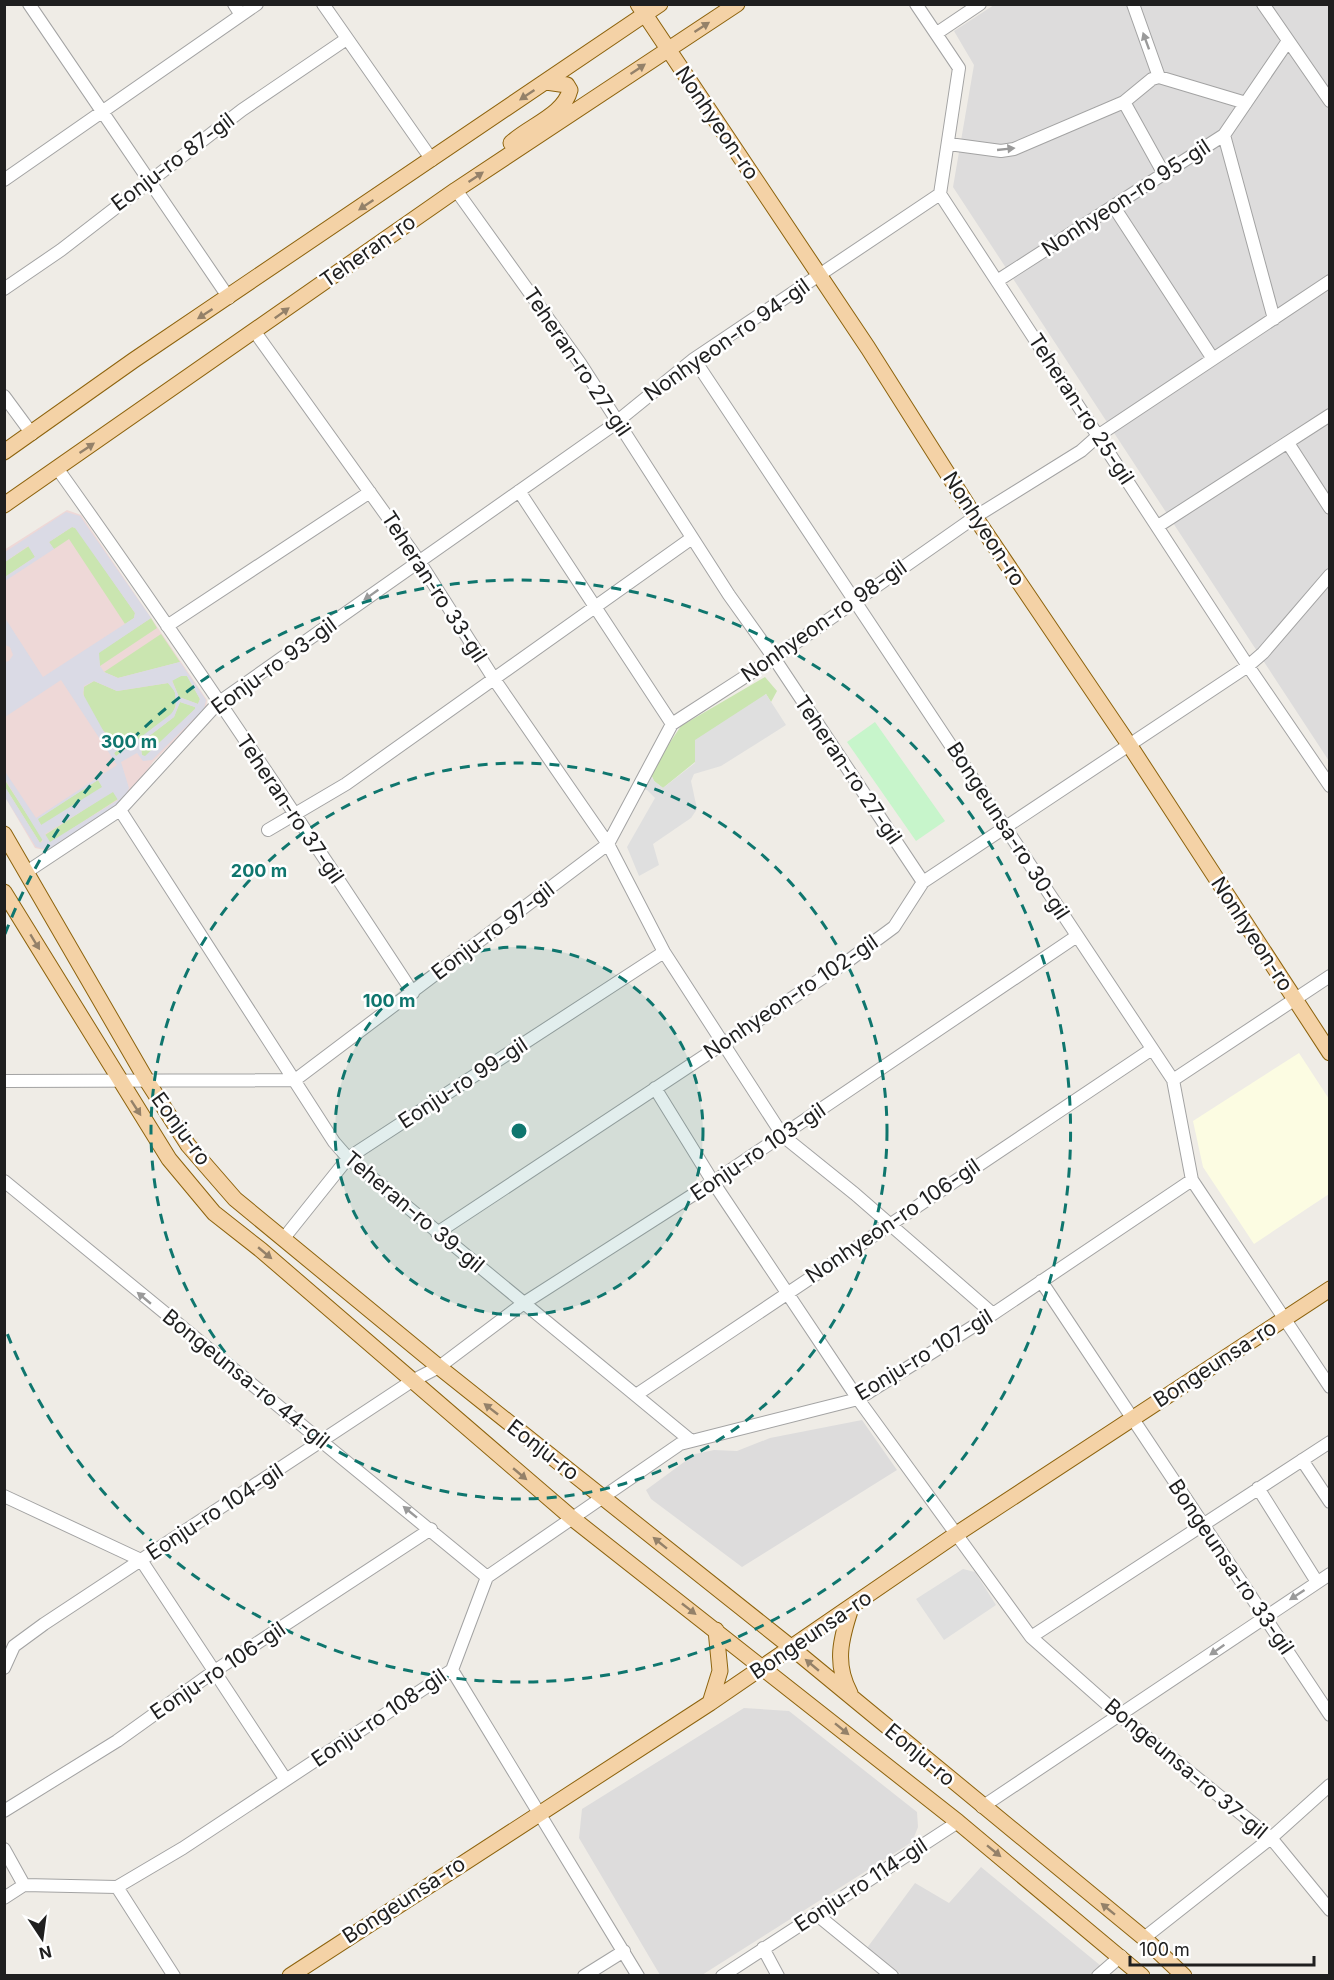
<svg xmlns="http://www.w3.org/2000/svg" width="1334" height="1980" font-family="Inter,sans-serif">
<rect width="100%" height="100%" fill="#efece6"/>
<path fill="#dddcdc" d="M994,5H1329V761L953,187L974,65L954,31Z
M862,1420L897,1470L742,1567L651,1499L646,1490L695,1454L714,1450L737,1451L770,1438Z
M744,1708L789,1711L917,1812L918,1827L912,1842L702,1975H660L579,1838L582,1809Z
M981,1867L1101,1966L1089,1975H902L867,1948L915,1883L949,1903Z"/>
<path fill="#eed8d7" d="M67,510L81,515L207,700L206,709L153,762L128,799L49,851L35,848L5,797L4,550Z"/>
<path fill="#fcfce2" d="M1299,1053L1329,1099V1194L1254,1244L1203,1167L1193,1121Z"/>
<path fill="#cae5b0" d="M72,527L76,528L135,613L134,618L125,624L69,539L54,549L49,542Z
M29,546L35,557L5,577V562Z
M151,618L157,628L100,666L98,653Z
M161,634L180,662L118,678L104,672Z
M181,676H187L200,699L198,704L179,697L172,680Z
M765,677L777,691L771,702L766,694L695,762L663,788L654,781L650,772L681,726Z
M94,681L117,691L168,683C178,691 178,704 172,714L116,757L114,753L123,745C104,736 80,709 84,687Z
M180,702L195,707V709L145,757L142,755L140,743L174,717Z
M4,779L43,839L40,843L5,787Z
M98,780L103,787L42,826L37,819Z
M113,791L118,799L50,843L45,835Z"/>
<path fill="#c7f5cb" d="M875,722L945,821L916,841L847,742Z"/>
<path fill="#dfdfdf" d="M766,694L786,725L721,766L694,774L691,781L697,809L691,818L653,844L659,865L639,876L627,847L655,798L647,790H641L650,773L654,781L663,788L695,763V740Z
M963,1569L975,1572L996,1605L944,1640L916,1599Z"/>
<path fill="#dadae5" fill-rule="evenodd" d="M66,512L80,516L151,618L99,653L100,666L104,672L118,678L180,662L206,700L204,709L152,760L143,761L137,753L121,762L129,788L122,803L49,850L36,847L5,797V787L40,843L43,841L5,779L4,770L36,818L117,765L61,680L5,717V662L9,661L13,655L10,647L5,645V618L43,677L134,618L135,613L75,528L72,527L49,542L54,549L5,581V577L35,557L28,546L5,562V552ZM181,676H187L200,699L198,704L179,697L172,681ZM94,681L117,691L168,683L175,692L176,707L171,714L116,756L114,753L122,747V743L104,732L83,694L84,686ZM180,702L195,707V709L145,756L142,755L140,743L174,717ZM98,780L102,787L41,825L38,819ZM113,792L118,800L50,842L45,834Z"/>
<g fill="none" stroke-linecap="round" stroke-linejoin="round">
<g stroke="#a3a3a3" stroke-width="14">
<path id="minor" d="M29,4L229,298
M234,4L241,15
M323,4L432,160
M916,4L959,68L940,194L1248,666L1330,786
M1133,4L1159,77
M1263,4L1330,101
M937,33L980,4
M1159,77L1246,103
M1124,102L1164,174
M1224,135L1274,319
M949,144L1001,151L1014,149L1124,102L1152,79L1159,77
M4,180L257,4
M456,190L580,363L729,595L774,658L923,882
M1114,207L1213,359
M997,281L1224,135L1288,41
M4,289L61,250L242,110L345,40
M255,332L419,561L494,679L608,844L664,952L783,1136L855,1194L993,1314
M694,359L1173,1080L1192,1180L1330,1387
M4,396L32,434
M1288,443L1330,508
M57,468C180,640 297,816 413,993
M519,491L672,724
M1158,526L1330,415
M167,626L370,492
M120,810L334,1142L348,1158L690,1440
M268,830L346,784L692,538
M28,871L120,810L218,703L609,428L694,359L940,194
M1173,1080L1330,976
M4,1081L295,1080L608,844L672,724L774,658L975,517L1081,451L1099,435L1330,281
M655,1088L713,1182L858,1399L1031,1637L1118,1714L1271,1838L1330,1910
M4,1181L487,1577
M437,1233L848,961L894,927L923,882L1248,666L1263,653L1330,575
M284,1238L348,1158L664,952
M1041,1281L1330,1715
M636,1395L1152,1049
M1302,1460L1330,1502
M1258,1488L1317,1582
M4,1496L141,1560L286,1780
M1031,1637L1330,1442
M4,1668L14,1646L44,1624L412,1381L439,1367L524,1303L713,1182L1077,936
M452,1670L638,1976
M982,1807L1330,1574
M4,1811L117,1741L216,1670L431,1529
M4,1849L24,1885
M117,1887L174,1976
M4,1898L24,1885L117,1887L183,1848L452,1670L487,1577L680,1444L858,1399L993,1314L1192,1180
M816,1914L892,1976
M1144,1938L1271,1838L1330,1785
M763,1948L778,1976
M584,1976L624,1951
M722,1976L958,1822
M1098,1976L1121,1956"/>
</g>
<g stroke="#8d630d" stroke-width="17">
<path id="major" d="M638,4L868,348L975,517L1130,746L1330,1053
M511,143C529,126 564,115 570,90L567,85L546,82
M4,452L134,360L660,4
M4,505L456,190L737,4
M4,834L147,1081L188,1145L235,1199L439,1367L792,1648L1144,1938L1184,1976
M4,892L169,1159L214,1213L261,1250L572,1518L958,1822L1142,1976
M850,1693C834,1664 841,1638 851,1608
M710,1703L720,1671L716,1630
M290,1976L710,1703L955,1535L1330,1289"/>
</g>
<use href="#minor" stroke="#fff" stroke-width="12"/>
<use href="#major" stroke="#f4d2a6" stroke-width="15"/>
</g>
<defs><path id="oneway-solid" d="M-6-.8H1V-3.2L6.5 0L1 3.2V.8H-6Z" transform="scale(1.5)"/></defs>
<g fill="#948169">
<use href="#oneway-solid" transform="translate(702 27) rotate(-33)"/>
<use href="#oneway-solid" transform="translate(638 69) rotate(-34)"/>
<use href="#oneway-solid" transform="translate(527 95) rotate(146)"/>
<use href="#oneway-solid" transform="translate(476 177) rotate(-34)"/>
<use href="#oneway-solid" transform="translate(366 205) rotate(146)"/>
<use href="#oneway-solid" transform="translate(282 313) rotate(-36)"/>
<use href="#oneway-solid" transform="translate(205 314) rotate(147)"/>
<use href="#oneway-solid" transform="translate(87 448) rotate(-34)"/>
<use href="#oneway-solid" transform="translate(35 942) rotate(59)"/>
<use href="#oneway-solid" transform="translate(136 1108) rotate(57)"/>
<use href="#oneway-solid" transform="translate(265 1253) rotate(40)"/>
<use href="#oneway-solid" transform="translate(491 1409) rotate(-142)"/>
<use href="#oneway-solid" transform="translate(520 1474) rotate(40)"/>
<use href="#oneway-solid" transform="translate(660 1543) rotate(-141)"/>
<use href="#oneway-solid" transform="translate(689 1609) rotate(38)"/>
<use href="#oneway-solid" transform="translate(812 1665) rotate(-140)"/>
<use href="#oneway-solid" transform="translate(842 1729) rotate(39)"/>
<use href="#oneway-solid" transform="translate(994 1851) rotate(39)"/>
<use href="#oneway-solid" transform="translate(1108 1909) rotate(-141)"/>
</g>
<g fill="#9a9a9a">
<use href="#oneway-solid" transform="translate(1146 41) rotate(-110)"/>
<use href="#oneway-solid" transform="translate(1006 149) rotate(-6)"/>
<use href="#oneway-solid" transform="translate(371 595) rotate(145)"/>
<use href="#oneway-solid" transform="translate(144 1298) rotate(-140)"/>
<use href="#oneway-solid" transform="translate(410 1512) rotate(-141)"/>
<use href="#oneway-solid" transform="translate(1297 1595) rotate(147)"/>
<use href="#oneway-solid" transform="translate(1217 1650) rotate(145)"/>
</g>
<circle cx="519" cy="1131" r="184" fill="#0f766e" fill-opacity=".12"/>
<g fill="none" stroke="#0f766e" stroke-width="3" stroke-dasharray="10 8">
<circle cx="519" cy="1131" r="184"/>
<circle cx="519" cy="1131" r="368"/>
<path d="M5 934A551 551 0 1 1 5 1328"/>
</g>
<g text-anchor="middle" stroke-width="5" stroke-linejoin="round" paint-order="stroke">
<g font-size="21" fill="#1f1f1f" stroke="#fff">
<text transform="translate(717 123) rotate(56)" y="7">Nonhyeon-ro</text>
<text transform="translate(173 162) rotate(-37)" y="7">Eonju-ro 87-gil</text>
<text transform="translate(1126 198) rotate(-33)" y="7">Nonhyeon-ro 95-gil</text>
<text transform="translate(368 251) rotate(-35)" y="7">Teheran-ro</text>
<text transform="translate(727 340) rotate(-35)" y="7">Nonhyeon-ro 94-gil</text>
<text transform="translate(577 362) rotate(56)" y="7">Teheran-ro 27-gil</text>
<text transform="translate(1081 409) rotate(57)" y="7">Teheran-ro 25-gil</text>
<text transform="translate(984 529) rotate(57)" y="7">Nonhyeon-ro</text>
<text transform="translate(434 587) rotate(57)" y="7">Teheran-ro 33-gil</text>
<text transform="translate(824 621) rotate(-35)" y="7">Nonhyeon-ro 98-gil</text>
<text transform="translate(274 666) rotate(-36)" y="7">Eonju-ro 93-gil</text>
<text transform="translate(848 770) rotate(56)" y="7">Teheran-ro 27-gil</text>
<text transform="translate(290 809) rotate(56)" y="7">Teheran-ro 37-gil</text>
<text transform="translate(1008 831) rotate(57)" y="7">Bongeunsa-ro 30-gil</text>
<text transform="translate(493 931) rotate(-37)" y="7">Eonju-ro 97-gil</text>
<text transform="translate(1252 934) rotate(57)" y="7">Nonhyeon-ro</text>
<text transform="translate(791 997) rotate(-34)" y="7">Nonhyeon-ro 102-gil</text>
<text transform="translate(463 1083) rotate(-33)" y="7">Eonju-ro 99-gil</text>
<text transform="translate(181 1129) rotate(54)" y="7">Eonju-ro</text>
<text transform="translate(758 1152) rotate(-34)" y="7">Eonju-ro 103-gil</text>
<text transform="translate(414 1212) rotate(40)" y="7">Teheran-ro 39-gil</text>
<text transform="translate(893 1221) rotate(-34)" y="7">Nonhyeon-ro 106-gil</text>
<text transform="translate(924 1355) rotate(-31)" y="7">Eonju-ro 107-gil</text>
<text transform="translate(1215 1364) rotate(-33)" y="7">Bongeunsa-ro</text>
<text transform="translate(246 1379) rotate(39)" y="7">Bongeunsa-ro 44-gil</text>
<text transform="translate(543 1450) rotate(38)" y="7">Eonju-ro</text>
<text transform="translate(215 1512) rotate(-33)" y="7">Eonju-ro 104-gil</text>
<text transform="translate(1231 1567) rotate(56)" y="7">Bongeunsa-ro 33-gil</text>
<text transform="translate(811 1635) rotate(-34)" y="7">Bongeunsa-ro</text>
<text transform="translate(218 1671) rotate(-34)" y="7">Eonju-ro 106-gil</text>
<text transform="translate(379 1718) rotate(-34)" y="7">Eonju-ro 108-gil</text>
<text transform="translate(920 1755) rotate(40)" y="7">Eonju-ro</text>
<text transform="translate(1186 1769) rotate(40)" y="7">Bongeunsa-ro 37-gil</text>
<text transform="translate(861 1885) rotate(-33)" y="7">Eonju-ro 114-gil</text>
<text transform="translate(404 1900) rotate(-33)" y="7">Bongeunsa-ro</text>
</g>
</g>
<circle cx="519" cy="1131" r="9" fill="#0f766e" stroke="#fff" stroke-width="3"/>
<g font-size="18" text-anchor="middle" font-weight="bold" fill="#0f766e" stroke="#fff" stroke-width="5" stroke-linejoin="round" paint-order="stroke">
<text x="129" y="748">300 m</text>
<text x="259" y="877">200 m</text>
<text x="389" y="1007">100 m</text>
</g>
<rect width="1334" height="1980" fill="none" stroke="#1f1f1f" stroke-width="12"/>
<g transform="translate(42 1938) rotate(167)" stroke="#ffffff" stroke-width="4.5" paint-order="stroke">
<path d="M0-4.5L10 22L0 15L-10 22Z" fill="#1f1f1f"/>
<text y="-9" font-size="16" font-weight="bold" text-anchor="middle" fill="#1f1f1f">N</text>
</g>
<path d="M1130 1956v9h184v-9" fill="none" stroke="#1f1f1f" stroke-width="3"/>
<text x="1139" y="1956" font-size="18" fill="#1f1f1f" stroke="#ffffff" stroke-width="4.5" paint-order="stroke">100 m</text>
</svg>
